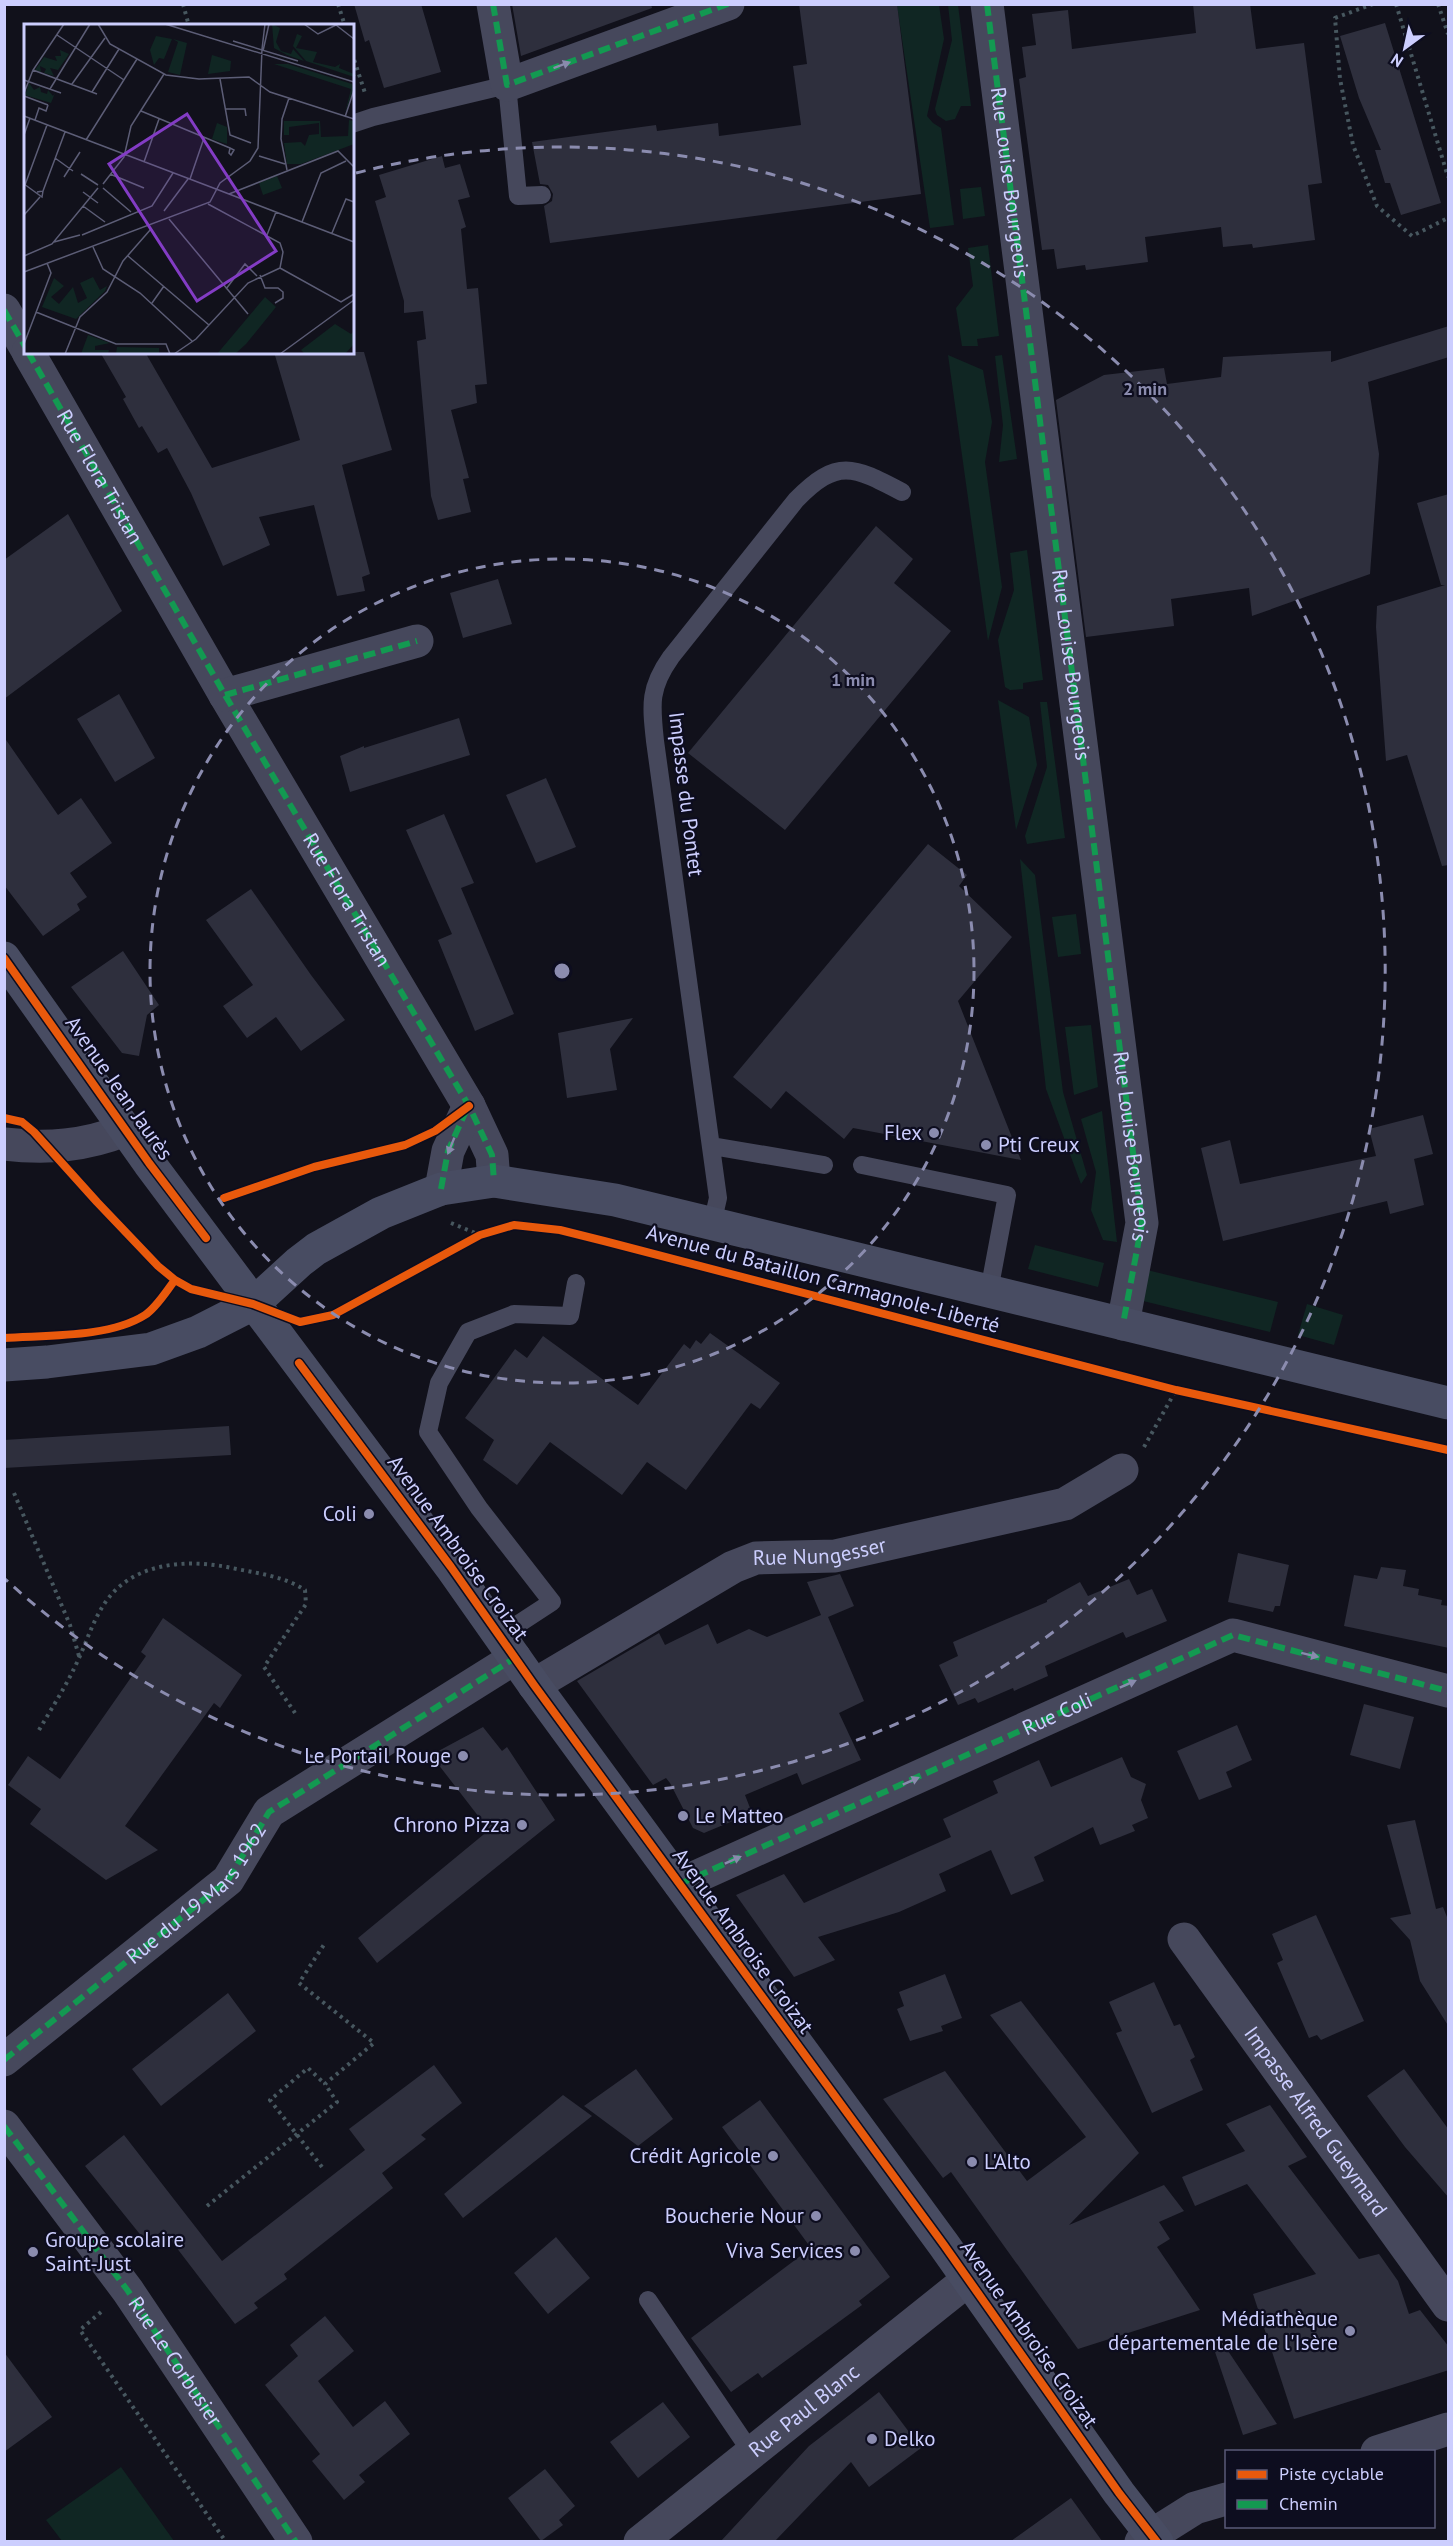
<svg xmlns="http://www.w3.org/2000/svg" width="1453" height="2546" font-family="'PT Sans',sans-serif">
<rect width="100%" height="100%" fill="#11111b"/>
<path fill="#102623" d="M897,5H939L944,39L927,116L933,123L941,128L954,225L930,228Z
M948,5H958L971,106H961L955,119L946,121L937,115L935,109L952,40Z
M981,187L985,216L963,219L960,189Z
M988,245L999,336L977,339L978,346H962L956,308L973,286L968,248Z
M948,355L983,370L992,422L985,462L1002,587L988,641Z
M1002,355L1017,459L999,462L1003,425L995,356Z
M1027,550L1043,680L1023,683V689L1010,690L1005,687L998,640L1014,590L1010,553Z
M998,700L1029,717L1037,765L1016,830Z
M1040,702H1047L1065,838L1027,844L1025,836L1047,767Z
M1020,859L1035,875L1063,1092L1087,1175L1081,1184L1046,1089Z
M1076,914L1081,954L1058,957L1052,917Z
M1091,1025L1098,1087L1074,1095L1065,1027Z
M1102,1111L1117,1242L1103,1240L1091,1210L1096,1172L1081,1119Z
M1035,1245L1104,1263L1098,1287L1028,1269Z
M1147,1270L1278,1302L1270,1332L1139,1300Z
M1307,1304L1343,1315L1334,1345L1298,1335Z
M121,2467L174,2541H62L46,2520Z"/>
<path fill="#2e2f3d" d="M354,4H421L441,72L384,88L369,40L365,42Z
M512,4H651L652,8L521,56Z
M799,4H897L921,194L550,243L544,206L552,201L553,194L548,185L540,184L532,142L656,125L657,131L718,123L719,136L801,125L793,66L807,64Z
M1193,4H1250L1256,49L1304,43L1322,183L1308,185L1315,240L1253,248L1252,244L1223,247L1221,227L1145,237L1148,262L1086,270L1085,265L1057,269L1054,249L1042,250L1019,79L1026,77L1022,47L1036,45L1032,14L1068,10L1072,49L1196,33Z
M1385,23L1441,203L1401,215L1390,183H1385L1375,150H1381L1359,98L1340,36Z
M442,156L445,168L460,164L470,197L458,200L466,227L461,229L467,289L478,288L487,384L475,385L477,403L451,410L469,478L463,479L471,512L438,520L431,496L417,341L426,339L423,311L404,313V301L375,201L386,197L379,175Z
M1449,326V357L1368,382L1379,454L1370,574L1252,616L1249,588L1171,599L1174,626L1086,637L1056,400L1104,375L1164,368L1167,384L1221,377L1223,357L1331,351V362Z
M100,352H145L212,468L300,440L274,352H364L392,450L342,465L370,574L362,577L365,591L337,596L314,505L259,517L270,545L223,566L191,493L167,448L158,453L142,426L139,428L123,399L126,397Z
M1449,494V865L1442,866L1407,755L1386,761L1376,627L1377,606L1445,585H1441L1417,503Z
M68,514L122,611L4,699V560Z
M876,526L913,559L894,583L951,631L785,830L688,753Z
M498,579L512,624L463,638L450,593Z
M119,694L155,758L115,782L77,719Z
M459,718L470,755L350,792L340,756L364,746V748Z
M4,737L58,815L81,798L112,843L70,873L87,897L77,904L80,910L43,936L4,885Z
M546,778L576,847L536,863L506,795Z
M444,814L474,883L461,888L514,1014L475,1031L438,940L452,934L406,830Z
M928,844L967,875L959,886L1012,937L958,1001L1021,1160L853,1128L844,1139L786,1091L771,1109L733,1077Z
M251,889L311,975L345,1020L301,1051L276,1017L247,1038L223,1006L253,985L206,920Z
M123,951L159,1005L147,1015L139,1056L122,1053L71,987Z
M633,1018L610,1049L617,1090L567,1098L558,1033Z
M1423,1115L1433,1154L1414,1159L1424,1205L1390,1214L1387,1201L1223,1241L1201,1148L1230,1140L1240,1184L1376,1156L1369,1129Z
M710,1333L780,1383L760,1409L751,1403L686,1490L647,1462L622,1495L550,1442L517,1485L483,1460L494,1440L465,1418L515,1349L527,1358L543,1336L638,1405L684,1344L690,1349L696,1340L701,1344Z
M229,1426L231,1455L4,1468V1440Z
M1238,1553L1289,1565L1280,1606H1275L1273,1612L1228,1602Z
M1381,1567L1406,1570L1403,1586L1419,1589L1418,1595L1442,1600L1441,1605L1449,1606V1648L1344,1626L1354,1575L1377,1579Z
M840,1574L854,1606L828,1617L864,1701L839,1713L861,1760L802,1785L797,1773L745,1795L752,1813L704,1833L693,1828L670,1783L666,1778L653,1785L577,1681L659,1633L665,1645L708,1624L717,1644L749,1629L767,1637L821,1615L807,1582Z
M1129,1579L1137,1595L1152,1589L1167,1621L1126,1638L1123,1632L1061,1659L1045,1666L1048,1676L1014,1691L1013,1688L978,1703L975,1698L958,1705L939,1665L958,1656L953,1642L1047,1602V1600L1080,1582L1088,1596Z
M163,1618L242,1675L220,1708L214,1703L125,1826L158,1850L106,1880L30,1824L41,1809L8,1785L28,1756L60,1779L146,1656L141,1652Z
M1364,1704L1414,1717L1400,1769L1350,1755Z
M1237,1725L1252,1760L1226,1772L1232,1787L1199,1800L1177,1751Z
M483,1727L502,1751L507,1747L555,1820L377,1963L358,1938L489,1830L431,1755Z
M1122,1757L1131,1777L1146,1784L1141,1800L1148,1818L1132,1825L1135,1831L1100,1845L1093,1827L1034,1857L1044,1881L1011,1895L991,1850L939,1874L946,1891L899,1912L818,1937L835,1960L794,1977L736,1895L784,1874L804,1903L951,1837L943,1819L998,1793L993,1781L1039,1760L1051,1787Z
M1415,1820L1436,1909L1443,1907L1449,1922V2027L1420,1981L1410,1940L1390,1918L1411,1914L1387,1825Z
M1316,1915L1364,2021L1321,2040L1317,2035L1309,2038L1277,1963L1283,1960L1272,1934Z
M945,1974L962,2018L941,2026L943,2031L910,2041L897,2009L904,2006L899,1992Z
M1154,1982L1174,2026L1180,2024L1195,2057L1190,2060L1203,2090L1152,2113L1116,2033L1122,2031L1109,2002Z
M228,1993L256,2031L161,2106L132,2069Z
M1021,2001L1139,2153L1069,2225L1164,2185L1184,2211L1159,2222L1170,2239L1157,2247L1200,2310L1078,2349L951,2172L943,2178L883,2099L945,2071L1027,2181L1086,2137L990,2015Z
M434,2065L462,2103L421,2135L426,2139L382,2173L393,2188L284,2274L287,2279L254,2303L258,2308L235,2324L163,2230L147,2243L85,2166L124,2135L222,2261L365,2150L349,2129Z
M636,2069L673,2119L638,2146L584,2106Z
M1404,2069L1449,2130V2198L1405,2147L1367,2096Z
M563,2095L592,2116L463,2218L444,2194Z
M760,2100L890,2277L859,2301L862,2305L762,2378L758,2373L731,2392L691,2338L811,2248L722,2127Z
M1270,2105L1307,2157L1288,2166L1359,2259L1379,2254L1398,2281L1409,2314L1420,2310L1449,2347V2370L1294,2419L1253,2294L1316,2274L1247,2184L1195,2206L1182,2177L1245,2151L1226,2124Z
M556,2237L590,2278L548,2314L514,2273Z
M325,2316L354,2351L318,2381L353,2427L385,2401L410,2434L359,2475L365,2482L344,2500L312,2461L320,2454L265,2385L298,2356L290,2345Z
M1220,2339L1277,2424L1243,2435L1212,2343Z
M4,2352L52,2417L4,2452Z
M879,2392L921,2448L869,2487L851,2462L775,2541H721L809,2446Z
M663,2402L690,2437L638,2478L610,2442Z
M545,2469L575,2506L559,2520L563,2525L541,2541L508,2498Z
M1071,2498L1102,2541H1011Z"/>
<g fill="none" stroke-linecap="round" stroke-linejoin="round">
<path stroke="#47575f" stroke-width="4" stroke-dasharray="3 4.5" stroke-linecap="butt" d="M183,4L189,26
M338,4L345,26
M1373,4L1335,18L1340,79L1353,145L1377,206L1412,236L1448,218
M1396,4L1448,177
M1438,4L1448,34
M352,53L365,93
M352,75L359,73
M451,1223L480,1235
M1144,1447L1176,1390
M14,1493L70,1625L79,1656
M39,1730C53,1706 68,1683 79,1658C88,1638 94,1618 107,1600C134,1563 185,1559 227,1567C254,1573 282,1575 305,1590L306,1604L264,1667L295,1713
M322,2167L270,2100L308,2068L325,2084
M207,2206L337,2102L325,2084L374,2043L299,1983L325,1943
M101,2312L80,2330L226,2542"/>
<path stroke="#46485c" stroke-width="18" d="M352,124L373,117L507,85L518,196L542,195
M712,1146L824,1165
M862,1165L1007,1195L989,1291
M712,1224L718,1198L655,741C651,704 649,688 671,657L796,500C837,458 853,466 902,492
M500,1636L552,1602L479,1508L428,1432L439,1383L468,1332L514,1314L570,1316L576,1283
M648,2300L751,2452"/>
<g stroke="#46485c" stroke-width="33">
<path d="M493,4L507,85L728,4"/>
<path d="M987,4L1142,1223L1123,1324"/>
<path d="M4,310L26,348"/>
<path id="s1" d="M28,352L225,695L469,1106L492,1155L494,1181"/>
<path d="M225,695L417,641"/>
<path d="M4,1144C47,1149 85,1146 125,1130"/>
<path d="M441,1189L448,1151L469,1106"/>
<path id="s2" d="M534,1685L733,1567L756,1558L835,1556L1065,1504L1122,1470"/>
<path id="s3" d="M680,1884L1233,1635L1448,1691"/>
<path id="s4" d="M1184,1939L1448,2305"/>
<path id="s5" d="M4,2060L228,1880L269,1812L515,1658"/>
<path id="s6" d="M4,2126L128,2291L296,2542"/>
<path d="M1377,2452L1448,2429"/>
<path id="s7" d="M640,2542L969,2279"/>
<path d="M1141,2542L1195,2508L1226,2499"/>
</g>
<path stroke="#484c62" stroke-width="33" d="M4,958L149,1163L451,1567L534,1685L944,2245L1119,2493L1157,2542
M4,1365L47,1362L151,1349L198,1332L253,1304L299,1262L316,1249L381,1213L441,1189L494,1181L615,1200L1448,1403"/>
<g stroke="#139951" stroke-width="6" stroke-dasharray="12 6" stroke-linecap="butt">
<path d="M493,4L507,85L728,4"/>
<path id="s8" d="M987,4L1142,1223L1123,1324"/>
<path d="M4,310L26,348"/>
<path d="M28,352L225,695L469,1106L492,1155L494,1181"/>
<path d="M225,695L417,641"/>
<path d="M441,1189L448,1151L466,1111"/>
<path d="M680,1884L1233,1635L1448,1691"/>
<path d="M4,2060L228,1880L269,1812L515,1658"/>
<path d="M4,2126L128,2291L296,2542"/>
</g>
<g stroke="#0d0d1f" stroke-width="11">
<path id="cycleway" d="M4,958L149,1163L206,1238
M4,1118L22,1122L34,1132L97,1202L158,1266L175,1280
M224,1198L314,1167L405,1145L435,1131L469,1106
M4,1338C46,1335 109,1338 145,1315C157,1307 167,1290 175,1280L191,1289L253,1304L300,1322L333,1315L480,1235L514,1225L560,1230L604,1241L1176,1390L1448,1450
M299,1363L451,1567L534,1685L944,2245L1119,2493L1157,2542"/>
</g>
<use href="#cycleway" stroke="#e8590c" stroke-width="8"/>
</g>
<defs><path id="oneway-solid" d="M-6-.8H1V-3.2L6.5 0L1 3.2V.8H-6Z" transform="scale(1.5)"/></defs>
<g fill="#898bad">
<use href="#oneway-solid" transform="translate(562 65) rotate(-20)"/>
<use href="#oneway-solid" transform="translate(451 1146) rotate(112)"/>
<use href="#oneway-solid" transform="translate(1310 1655) rotate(14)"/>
<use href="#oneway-solid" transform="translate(1128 1684) rotate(-24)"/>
<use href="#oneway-solid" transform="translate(911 1781) rotate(-24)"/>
<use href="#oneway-solid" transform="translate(733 1860) rotate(-24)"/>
</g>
<g fill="none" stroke="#8b8caf" stroke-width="3" stroke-dasharray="10 8">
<circle cx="562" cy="971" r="412"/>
<path d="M356 173A824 824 0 1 1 5 1579"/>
</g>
<g fill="#8b8caf" stroke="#0d0d1f" stroke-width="2">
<circle cx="934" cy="1133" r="6"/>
<circle cx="986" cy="1145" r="6"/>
<circle cx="369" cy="1514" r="6"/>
<circle cx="463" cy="1756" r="6"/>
<circle cx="683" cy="1816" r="6"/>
<circle cx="522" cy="1825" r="6"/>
<circle cx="773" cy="2156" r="6"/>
<circle cx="972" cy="2162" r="6"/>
<circle cx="816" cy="2216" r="6"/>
<circle cx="855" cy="2251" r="6"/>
<circle cx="33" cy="2252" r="6"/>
<circle cx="1350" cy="2331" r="6"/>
<circle cx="872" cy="2439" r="6"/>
</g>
<g text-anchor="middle" stroke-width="4.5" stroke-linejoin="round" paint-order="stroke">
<g font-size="21" fill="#cccefe" stroke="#0d0d1f">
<text dy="7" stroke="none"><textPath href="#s8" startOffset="180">Rue Louise Bourgeois</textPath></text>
<text dy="7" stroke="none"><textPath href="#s1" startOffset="144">Rue Flora Tristan</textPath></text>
<text dy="7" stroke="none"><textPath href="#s8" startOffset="666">Rue Louise Bourgeois</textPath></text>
<text transform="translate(686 794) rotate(83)" y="7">Impasse du Pontet</text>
<text dy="7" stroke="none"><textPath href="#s1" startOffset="634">Rue Flora Tristan</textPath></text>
<text transform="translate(119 1088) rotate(55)" y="7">Avenue Jean Jaurès</text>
<text dy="7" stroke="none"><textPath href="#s8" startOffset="1152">Rue Louise Bourgeois</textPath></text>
<text transform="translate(823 1279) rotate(15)" y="7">Avenue du Bataillon Carmagnole-Liberté</text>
<text transform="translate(458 1548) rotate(54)" y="7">Avenue Ambroise Croizat</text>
<text dy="7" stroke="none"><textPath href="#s2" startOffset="320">Rue Nungesser</textPath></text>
<text dy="7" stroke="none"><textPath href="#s3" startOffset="414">Rue Coli</textPath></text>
<text dy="7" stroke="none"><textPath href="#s5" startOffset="256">Rue du 19 Mars 1962</textPath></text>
<text transform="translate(743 1941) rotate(54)" y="7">Avenue Ambroise Croizat</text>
<text dy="7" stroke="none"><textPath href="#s4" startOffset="225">Impasse Alfred Gueymard</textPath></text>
<text transform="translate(1029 2334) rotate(55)" y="7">Avenue Ambroise Croizat</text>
<text dy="7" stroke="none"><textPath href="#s6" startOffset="291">Rue Le Corbusier</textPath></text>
<text dy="7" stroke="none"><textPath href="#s7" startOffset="210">Rue Paul Blanc</textPath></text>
</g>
<g font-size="21" fill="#cccefe" stroke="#0d0d1f" text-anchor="end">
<text x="922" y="1140">Flex</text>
<text x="998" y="1152" text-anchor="start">Pti Creux</text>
<text x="357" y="1521">Coli</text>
<text x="451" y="1763">Le Portail Rouge</text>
<text x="695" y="1823" text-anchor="start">Le Matteo</text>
<text x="510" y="1832">Chrono Pizza</text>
<text x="761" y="2163">Crédit Agricole</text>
<text x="984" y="2169" text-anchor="start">L'Alto</text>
<text x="804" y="2223">Boucherie Nour</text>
<text x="45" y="2247" text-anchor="start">Groupe scolaire<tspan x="45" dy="24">Saint-Just</tspan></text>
<text x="843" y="2258">Viva Services</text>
<text x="1338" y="2326">Médiathèque<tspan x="1338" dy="24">départementale de l'Isère</tspan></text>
<text x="884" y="2446" text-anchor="start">Delko</text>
</g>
</g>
<g transform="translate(24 24)">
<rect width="330" height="330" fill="#11111b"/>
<path d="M248,0L256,4L252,18L257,27L267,30L269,25L280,37L263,31L250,24ZM273,10L278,12L272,24L293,28L289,38L311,43L316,40L315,44L330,50V53L282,37L269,22ZM132,12L148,15L140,35L135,34L130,41L126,26ZM149,15L163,19L156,51L144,48L154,18ZM36,26L45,30L34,46L26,44L30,52L20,49L22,45L16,42L17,48L11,46L20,33L33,37L31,32H37ZM188,31L207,37L206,47L184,50ZM250,40H264L328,60L329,67L321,89L327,65ZM5,59L10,66L16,63L17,68L23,70L24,66L29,72L31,69L27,79L1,71ZM325,96L330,97V120L277,140H263L260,119L277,118L281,122L285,111L295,110V99L265,103V111H260V97H296L297,113L324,112ZM193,99L203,103V120L188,115ZM253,152L258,164L239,171L235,159ZM69,253L76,266L83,262L81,267L52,295L18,283L30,254L40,262L27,273L35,280L49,263L54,279L63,274L56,259ZM241,273L252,283L222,320L211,330H193ZM311,300L327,310L330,307V320L321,330H281L277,326ZM64,311L86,319L71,322V326H85L84,330H57ZM93,323L135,324V330H92Z" fill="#102623"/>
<path fill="none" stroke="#5c5d76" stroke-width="1.5" d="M74,0L86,20L142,51L175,55L225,53L246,68L330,95M141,0L330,58M280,0L294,10L312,1M312,1L330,15M33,11L100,56M209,17L274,37M238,25L241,0M239,27L245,0M9,46L73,70M196,55L206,111L227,119M0,56L37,69M48,60L81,14M26,65L66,0M68,68L95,25M0,69L9,46L40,0M0,72L24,81M201,85H221L222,92M117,87L206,124M0,92L192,165M321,93L330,66M11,96L15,84L22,87L24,81M0,111L6,94M62,116L113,35M206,124L210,126L207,131L205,129ZM235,132L261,140M31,134L49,147M120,138L135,95M263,146L257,115L258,95L265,74M57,150L74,161M86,150L120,164M40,153L56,128M166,155L180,114M0,160L18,173L19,167L13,168M79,160L100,133L107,102L140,50M1,161L23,101M79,164L107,188M192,165L330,218M19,167L41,108M59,168L74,179M205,170L314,127L330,143M184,180L256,219L259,228L256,244M59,182L81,198M140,187L164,155M0,191L16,173M145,195L224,290M278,198L297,149L322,137M308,209L322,175L330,178M58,211L128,182L149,149M243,211L252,188M30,218L56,211M69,223L79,245L116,269L168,317M0,232L28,220L74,164M104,232L185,301M256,244L317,278L330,270M0,248L186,178L196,159L226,137L234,124L238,25M236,251L241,264H254L259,268V274L251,279M202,265L221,240L233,252M128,279L140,262M12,288L92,320H142L146,330M0,320L27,249L23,239M41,330L56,293L83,268L99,237L127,205M150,330L172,315L224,259L256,244M256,330L330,276"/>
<path fill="#833cc5" fill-opacity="0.15" stroke="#833cc5" stroke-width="3" d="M163,90L252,227L173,277L85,140Z"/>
<rect width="330" height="330" fill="none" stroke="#cccefe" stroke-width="3"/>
</g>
<circle cx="562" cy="971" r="9" fill="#8b8caf" stroke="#0d0d1f" stroke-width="3"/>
<g font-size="18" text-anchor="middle" font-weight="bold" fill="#8b8caf" stroke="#0d0d1f" stroke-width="4.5" stroke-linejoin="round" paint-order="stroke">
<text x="1145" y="395">2 min</text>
<text x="853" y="686">1 min</text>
</g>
<rect width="1453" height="2546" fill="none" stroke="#cccefe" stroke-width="12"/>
<rect x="1225" y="2450" width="210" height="78" fill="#0d0d1f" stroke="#595a78" stroke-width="1.5"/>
<rect x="1237" y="2470" width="30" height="9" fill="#e8590c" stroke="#595a78" stroke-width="1.5"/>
<text x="1279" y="2480" font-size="18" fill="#cccefe">Piste cyclable</text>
<rect x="1237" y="2500" width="30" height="9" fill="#139951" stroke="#595a78" stroke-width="1.5"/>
<text x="1279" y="2510" font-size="18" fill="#cccefe">Chemin</text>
<g transform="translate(1405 48) rotate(213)" stroke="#0d0d1f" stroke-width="4.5" paint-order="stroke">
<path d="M0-4.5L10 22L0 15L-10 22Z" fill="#cccefe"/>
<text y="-9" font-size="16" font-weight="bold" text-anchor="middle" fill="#cccefe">N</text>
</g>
</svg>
